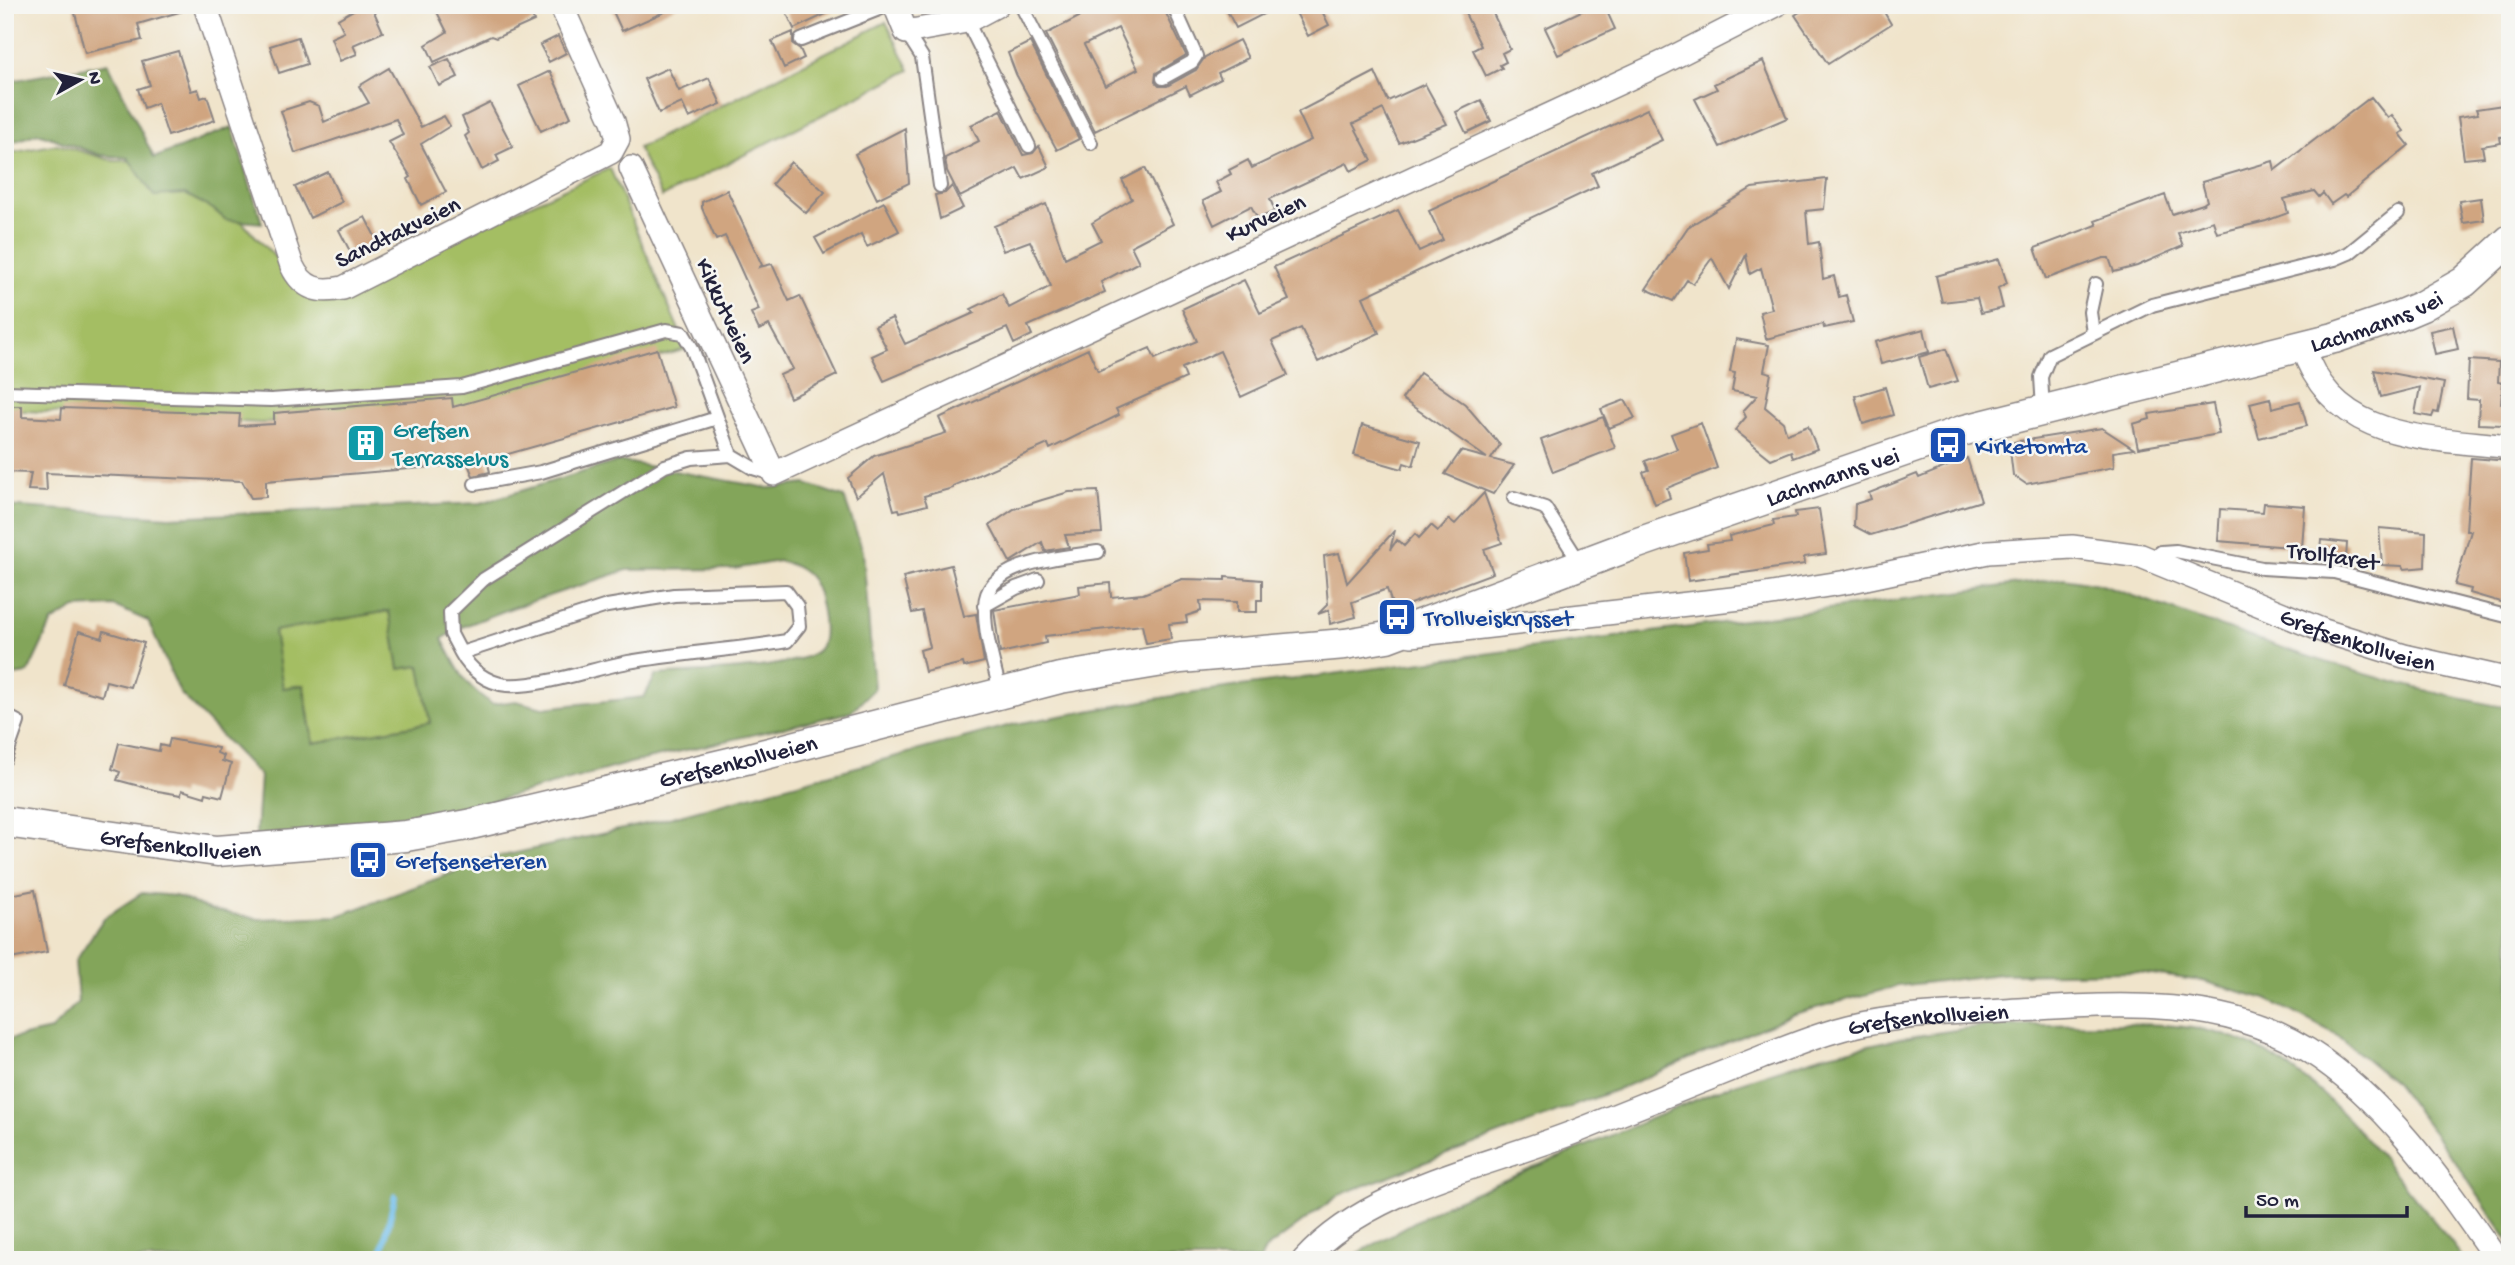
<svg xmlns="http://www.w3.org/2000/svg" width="2515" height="1265" font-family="'Gochi Hand',sans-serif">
<rect width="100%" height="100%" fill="#f6f6f2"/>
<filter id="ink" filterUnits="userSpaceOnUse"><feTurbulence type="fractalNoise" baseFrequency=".0143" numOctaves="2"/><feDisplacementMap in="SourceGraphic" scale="14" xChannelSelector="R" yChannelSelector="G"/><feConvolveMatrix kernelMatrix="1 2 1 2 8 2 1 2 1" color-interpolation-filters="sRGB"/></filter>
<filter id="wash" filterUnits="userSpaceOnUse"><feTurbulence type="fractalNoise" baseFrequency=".00686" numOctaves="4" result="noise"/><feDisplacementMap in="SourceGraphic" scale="28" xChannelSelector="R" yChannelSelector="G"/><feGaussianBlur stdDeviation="1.57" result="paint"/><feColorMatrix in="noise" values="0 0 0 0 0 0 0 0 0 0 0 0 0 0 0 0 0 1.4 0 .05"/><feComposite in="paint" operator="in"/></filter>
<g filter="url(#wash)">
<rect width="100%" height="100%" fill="#f0e4cb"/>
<path fill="#a4be64" stroke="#637050" stroke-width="2" d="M886,22L910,70L662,197L638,148Z
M57,144L114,161L182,159L317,301L610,168L687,349L465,410L261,423L5,410V154Z
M389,611L399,668L420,665L430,723L313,743L304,686L283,689L273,631Z"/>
<path fill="#83a55a" stroke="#52644a" stroke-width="2" fill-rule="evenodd" d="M108,63L154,158L232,127L262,223L226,220L213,209L185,194L154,196L128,158L100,155L38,133L5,145V82Z
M619,461L768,488L806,484L844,497L863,551L874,689L851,712L630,763L429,819L255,848L260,776L180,693L148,621L114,606L76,608L52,622L28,673L5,676V506L169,517L481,503ZM779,561C804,567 815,577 820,602C823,615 827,638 819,649C802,670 686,672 656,675L644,697L543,708L516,701L492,704C461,683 459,669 442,639L462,627L509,609L627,570L734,569ZM389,611L399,669L420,666L430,723L313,743L303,685L283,688L274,631Z
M2064,578L2099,584C2234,630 2368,684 2510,708V1243L2457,1164L2395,1083L2334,1033L2266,999L2202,981L2137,972L2001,974L1898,986L1794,1014L1621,1088L1339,1195L1266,1249L1260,1260H5V1040L51,1030L78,1002L75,961L104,918L142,893L176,896L211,910L259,919L338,916L489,859L650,823L1015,724L1195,692Z
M2100,1024C2138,1024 2179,1023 2217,1033C2299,1055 2357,1126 2407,1189C2426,1212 2447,1235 2464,1260H1346L1445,1205L1731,1085L1824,1055L1896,1039L1982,1026Z"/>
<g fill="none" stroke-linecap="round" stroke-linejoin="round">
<path stroke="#72bfec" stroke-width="6" d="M380,1260L395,1196"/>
</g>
<g id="blocks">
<path fill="#d0a580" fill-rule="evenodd" d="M73,5H185L186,10L138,24L142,40L85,53Z
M362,5H371L383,32L353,45L357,54L340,61L331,38L344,32L338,19Z
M451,5H527L534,21L496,38L491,36L434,62L426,45L447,32L437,12Z
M610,5H680L622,31Z
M783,5H845L794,29Z
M1102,5H1162L1186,55L1156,73L1155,82L1159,86H1167L1196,70L1205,57L1239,40L1248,58L1218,73L1221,79L1190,95L1186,86L1095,131L1046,34ZM1118,28L1138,69L1105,86L1084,45Z
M1224,5H1281L1236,28Z
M1292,5H1319L1329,25L1308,36Z
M1461,5H1489L1510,49L1502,53L1506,62L1500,65L1502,68L1486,76L1473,50L1481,46Z
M1594,5H1604L1615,29L1558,55L1545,28Z
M1811,5H1880L1891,24L1828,64L1795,15Z
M793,32V44L800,49L804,58L784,68L772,41Z
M558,36L566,53L549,62L540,45Z
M298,37L307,64L279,73L270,46Z
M1030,42L1079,139L1057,150L1016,74L1008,53Z
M178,51L191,91L198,89L201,98L207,96L215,120L168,136L157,103L144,108L138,89L150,85L142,61Z
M449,59L458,77L439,86L430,67Z
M1763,61L1787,118L1720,147L1695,99L1717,89L1714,84Z
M389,68L421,127L444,116L450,126L421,144L446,192L421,205L408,179L411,177L389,142L403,135L396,119L295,153L281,111L309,102L319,106L324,122L369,103L359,86Z
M668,68L679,91L709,78L721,104L689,118L682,103L659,113L644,79Z
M550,71L571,117L541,131L519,86Z
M1375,72L1388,101L1425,84L1447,124L1399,143L1383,109L1353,124L1372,160L1351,171L1347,163L1270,199L1275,211L1258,219L1251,206L1214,225L1203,201L1221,192L1216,182L1231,174L1229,170L1248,160L1252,168L1311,140L1298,112Z
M2371,97L2388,118L2392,115L2404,131L2400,134L2409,145L2346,197L2344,195L2331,204L2323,193L2319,197L2314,191L2284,199L2288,213L2266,221L2217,233L2213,221L2178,233L2183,246L2137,266L2114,272L2109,258H2103L2046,279L2035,248L2097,225L2095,221L2165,195L2172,214L2203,204L2207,201L2202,182L2273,161L2275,170Z
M1481,100L1491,121L1466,133L1456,112Z
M490,103L513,147L496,155L499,161L482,170L465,136L469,133L462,117Z
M2510,104V136L2500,137L2501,143L2482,146L2484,157L2464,159L2458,117L2478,114L2476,109Z
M1647,109L1662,140L1592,173L1598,186L1363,297L1379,333L1318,362L1301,328L1272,341L1288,375L1241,397L1220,351L1182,368L1186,378L1116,409L1119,415L1050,449L1048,444L953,486V488L924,496L927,505L900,512L899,509L894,510L884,474L856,497L848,478L874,456L946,433L939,418L1088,349L1098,371L1150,348L1155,359L1197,341L1182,309L1244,280L1260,313L1289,300L1274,267L1398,210L1419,251L1443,240L1429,211Z
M1001,110L1023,155L1033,153L1039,146L1049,167L1023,179L1017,168L960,197L947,171L945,158L979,141L971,125Z
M905,128L909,183L877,199L855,154Z
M791,162L825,192L806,213L772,184Z
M1145,168L1173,224L1131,246L1139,262L1101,282L1105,292L1028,326L1032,335L1014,344L1007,328L884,381L872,356L887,349L875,326L892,318L905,344L974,313L971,309L1002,294L1009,308L1051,286L1030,241L1003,251L994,226L1046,204L1065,258L1101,240L1092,223L1132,199L1122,180Z
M328,172L342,202L310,218L295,187Z
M1827,179L1824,209L1806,211L1809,244L1819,242L1823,279L1834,276L1839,297L1846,295L1853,322L1824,328L1823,324L1766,339L1760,312L1772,309L1761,268L1750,274L1746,255L1729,289L1712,258L1693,284L1687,280L1673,301L1646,289L1688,227L1752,188Z
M952,186L963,208L940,219L935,195L945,193Z
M727,190L762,265L760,267L772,264L789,301L800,296L837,375L790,398L780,375L793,369L769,325L759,330L751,313L759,310L737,261L725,236L716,240L702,208V202Z
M2481,198L2484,220L2463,223L2459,201Z
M884,202L899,231L867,247L861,234L824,254L815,238Z
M365,217L380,246L354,259L339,230Z
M1999,259L2007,283L1998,288L2003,308L1981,313L1977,298L1942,302L1936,276Z
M2453,326L2458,349L2435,354L2430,331Z
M1924,329L1929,352L1881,364L1875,342Z
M1736,339L1769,345L1764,371L1771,373L1765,407L1783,422L1787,434L1808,426L1817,449L1793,458L1791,451L1771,459L1735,430L1746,417L1743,411L1757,396L1732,391L1735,373L1730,372Z
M657,349L674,407L487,460L490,472L473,476L468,464L266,481V497L251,498L242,481L46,473L47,491L28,490L31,473L5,472V406H22V417L61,419L62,408L240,414L239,426L274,424V413L452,398L453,407Z
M1946,349L1958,381L1928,389L1919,357Z
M2469,360L2499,362L2498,382L2503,383L2501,403L2504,404L2503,425L2478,424L2479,400L2467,399Z
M2374,370L2444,383L2438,413L2434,412L2432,417L2415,414L2420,387L2381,397Z
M1420,373L1465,404L1500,445L1491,459L1514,465L1493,494L1445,474L1461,451L1487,458L1402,399Z
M1885,387L1893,415L1863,424L1855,396Z
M2270,398L2272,408L2300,401L2307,426L2259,438L2250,403Z
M1625,400L1635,418L1609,428L1601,409Z
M2213,404L2219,434L2138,448L2133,424L2150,419L2149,414Z
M1603,417L1615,448L1553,472L1541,440Z
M1701,423L1717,468L1667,488L1670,498L1655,504L1643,472L1649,470L1645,461L1677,449L1671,434Z
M1362,425L1420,441L1413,466L1404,463L1402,469L1354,455Z
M2102,428L2134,449L2113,452L2114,467L2026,484L2013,475L2010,450L2014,442Z
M1967,458L1981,501L1871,535L1854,526L1855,504L1871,499L1869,493L1917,474L1919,478Z
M2471,458L2510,461V605L2470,593L2471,589L2455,585L2471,531H2466Z
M1098,491L1102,533L1065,535L1069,547L1045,551L1042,542L1010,562L990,525L1014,509L1042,500L1069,492Z
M1484,493L1502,543L1484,549L1493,573L1394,610L1387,589L1352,602L1356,617L1330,624L1329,610L1318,614L1328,604L1324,556L1339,553L1347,583L1395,530L1390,550L1397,540L1404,546L1415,534L1419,538L1431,525L1438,531L1449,519L1455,524Z
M2264,503L2305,506L2302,548L2218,541L2220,509L2263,512Z
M1819,509L1826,554L1804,557L1805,564L1688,581L1684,553L1708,549L1707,544L1730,541L1729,536L1774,525L1773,520L1796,517L1795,512Z
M2379,528L2426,532L2425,567L2404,569L2402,566L2382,565Z
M2322,540L2347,543L2346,560L2320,557Z
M951,565L964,616L976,614L984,662L964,667L963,663L925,672L920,650L930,647L922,611L912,613L903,577Z
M1225,577L1262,580V600H1257V612H1237V602L1200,601L1201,611L1186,616L1187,622L1169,624L1171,639L1146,643L1142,625L1045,636L1046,643L1000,653L994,610L1080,594L1079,586L1110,583L1111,597L1143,594L1182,579L1225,580Z
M79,631L102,638L104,631L144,643L130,687L106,681L102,696L64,685Z
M170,739L218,748L217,753L224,756L222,761L231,764L222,797L206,793L205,797L182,790L181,795L158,791L117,780L120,772L112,769L119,743L159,751L160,745L168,747Z
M35,890L47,952L5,960V896Z"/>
</g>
</g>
<g filter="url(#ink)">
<use href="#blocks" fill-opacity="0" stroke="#898383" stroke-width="2"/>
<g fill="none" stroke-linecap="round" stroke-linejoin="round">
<g stroke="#898383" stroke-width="16">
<path id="service" d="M1021,5L1091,143
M967,21L1029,146
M906,32L922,57L940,186
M801,40L889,5
M1163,78L1192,62L1196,56L1173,5
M2093,333L2090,312L2096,284
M5,392L271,400L462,387L666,330L683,333L692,348L731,455L753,468L773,474
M2043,409L2041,377L2050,355L2152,305L2335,259L2349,253L2398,213
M475,484L541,472L717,418
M1514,498L1545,508L1580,563
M2150,560L2161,552L2176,551L2262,568L2334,572L2510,617
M984,606L1016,588L1038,580
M461,653C470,670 487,683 507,685C543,687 591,669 628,662C681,653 734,650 787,641L799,626L797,606L786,591L674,595L607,606L461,653L451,634L450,612L484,579L665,466L691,458L731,455
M1000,691C994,664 984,635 985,606C985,561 1066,557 1098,552
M5,715L18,722L5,759"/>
</g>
<g stroke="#898383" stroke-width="26">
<g id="minor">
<path d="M205,5L292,266C303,289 319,293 343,288L611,152L618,139L613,121L561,5"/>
<path d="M895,5L906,32L967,21L997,5"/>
<path d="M631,168L774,474L1662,63L1776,5"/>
<path d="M2302,346C2334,442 2425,437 2510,447"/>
<path id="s1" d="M1411,635L1759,596L1847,582L1988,552L2072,547L2141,556L2324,631L2404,656L2510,680"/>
<path id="s2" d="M1304,1260C1370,1187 1489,1166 1577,1131C1638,1107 1699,1082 1760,1058C1789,1047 1819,1034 1849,1027C1900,1014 1952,1014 2004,1011C2106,1005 2217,993 2308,1050C2387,1100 2444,1184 2497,1260"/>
</g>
</g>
<g stroke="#898383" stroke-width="33">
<g id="tertiary">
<path id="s3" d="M5,822L217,851L406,836L467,825L746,759L1060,678L1181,658L1345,644L1387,637L1632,545L1965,430L2334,338L2396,317L2422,306L2464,282L2510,240"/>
</g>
</g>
<use href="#service" stroke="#fff" stroke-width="12"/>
<use href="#minor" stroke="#fff" stroke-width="23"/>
<use href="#tertiary" stroke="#fff" stroke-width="30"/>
</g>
</g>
<defs>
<g id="building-square" transform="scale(2.0125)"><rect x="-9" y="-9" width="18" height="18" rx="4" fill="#0f9aa8" stroke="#f6f6f2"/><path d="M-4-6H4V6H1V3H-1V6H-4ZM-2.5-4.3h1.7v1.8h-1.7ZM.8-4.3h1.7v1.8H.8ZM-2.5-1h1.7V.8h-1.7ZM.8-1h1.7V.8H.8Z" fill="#fff"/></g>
<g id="bus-square" transform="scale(2.0125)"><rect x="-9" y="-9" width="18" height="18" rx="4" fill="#1a4fb4" stroke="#f6f6f2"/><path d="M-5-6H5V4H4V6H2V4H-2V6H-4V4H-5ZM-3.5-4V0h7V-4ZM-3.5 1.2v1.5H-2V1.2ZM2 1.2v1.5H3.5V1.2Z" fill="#fff"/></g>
</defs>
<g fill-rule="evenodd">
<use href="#building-square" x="366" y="443"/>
<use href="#bus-square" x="1948" y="445"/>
<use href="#bus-square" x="1397" y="617"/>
<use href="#bus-square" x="368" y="860"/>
</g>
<g text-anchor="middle" stroke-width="5" stroke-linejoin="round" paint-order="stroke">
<g font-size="24" fill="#22223b" stroke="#f6f6f2">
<text transform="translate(1265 217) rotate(-25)" y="8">Kurveien</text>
<text transform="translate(397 231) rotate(-26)" y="8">Sandtakveien</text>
<text transform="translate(727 310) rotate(65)" y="8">Kikkutveien</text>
<text dy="8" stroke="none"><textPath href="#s3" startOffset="2446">Lachmanns vei</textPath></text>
<text dy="8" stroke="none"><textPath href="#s3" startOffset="1880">Lachmanns vei</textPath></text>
<text transform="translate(2333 555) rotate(8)" y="8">Trollfaret</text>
<text dy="8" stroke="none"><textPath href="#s1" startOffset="970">Grefsenkollveien</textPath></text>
<text dy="8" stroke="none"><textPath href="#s3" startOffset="744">Grefsenkollveien</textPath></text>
<text dy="8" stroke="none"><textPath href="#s3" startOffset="177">Grefsenkollveien</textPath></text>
<text dy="8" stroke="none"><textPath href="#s2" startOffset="676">Grefsenkollveien</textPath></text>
</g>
<g font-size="24" fill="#0d838f" stroke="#f6f6f2" text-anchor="start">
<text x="393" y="437">Grefsen<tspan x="393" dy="28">Terrassehus</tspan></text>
</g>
<g font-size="24" fill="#164399" stroke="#f6f6f2" text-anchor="start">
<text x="1975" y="453">Kirketomta</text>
<text x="1424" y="625">Trollveiskrysset</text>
<text x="395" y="868">Grefsenseteren</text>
</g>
</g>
<rect width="2515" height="1265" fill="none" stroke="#f6f6f2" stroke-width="28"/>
<g transform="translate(80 80) rotate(82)" stroke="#f6f6f2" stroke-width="5" paint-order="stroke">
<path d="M0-5L12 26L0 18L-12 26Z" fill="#22223b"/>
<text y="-10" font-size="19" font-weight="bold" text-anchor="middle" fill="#22223b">N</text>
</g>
<path d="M2246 1206v10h161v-10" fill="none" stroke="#22223b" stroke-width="3.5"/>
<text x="2256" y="1206" font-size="21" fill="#22223b" stroke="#f6f6f2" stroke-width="5" paint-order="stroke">50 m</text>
</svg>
